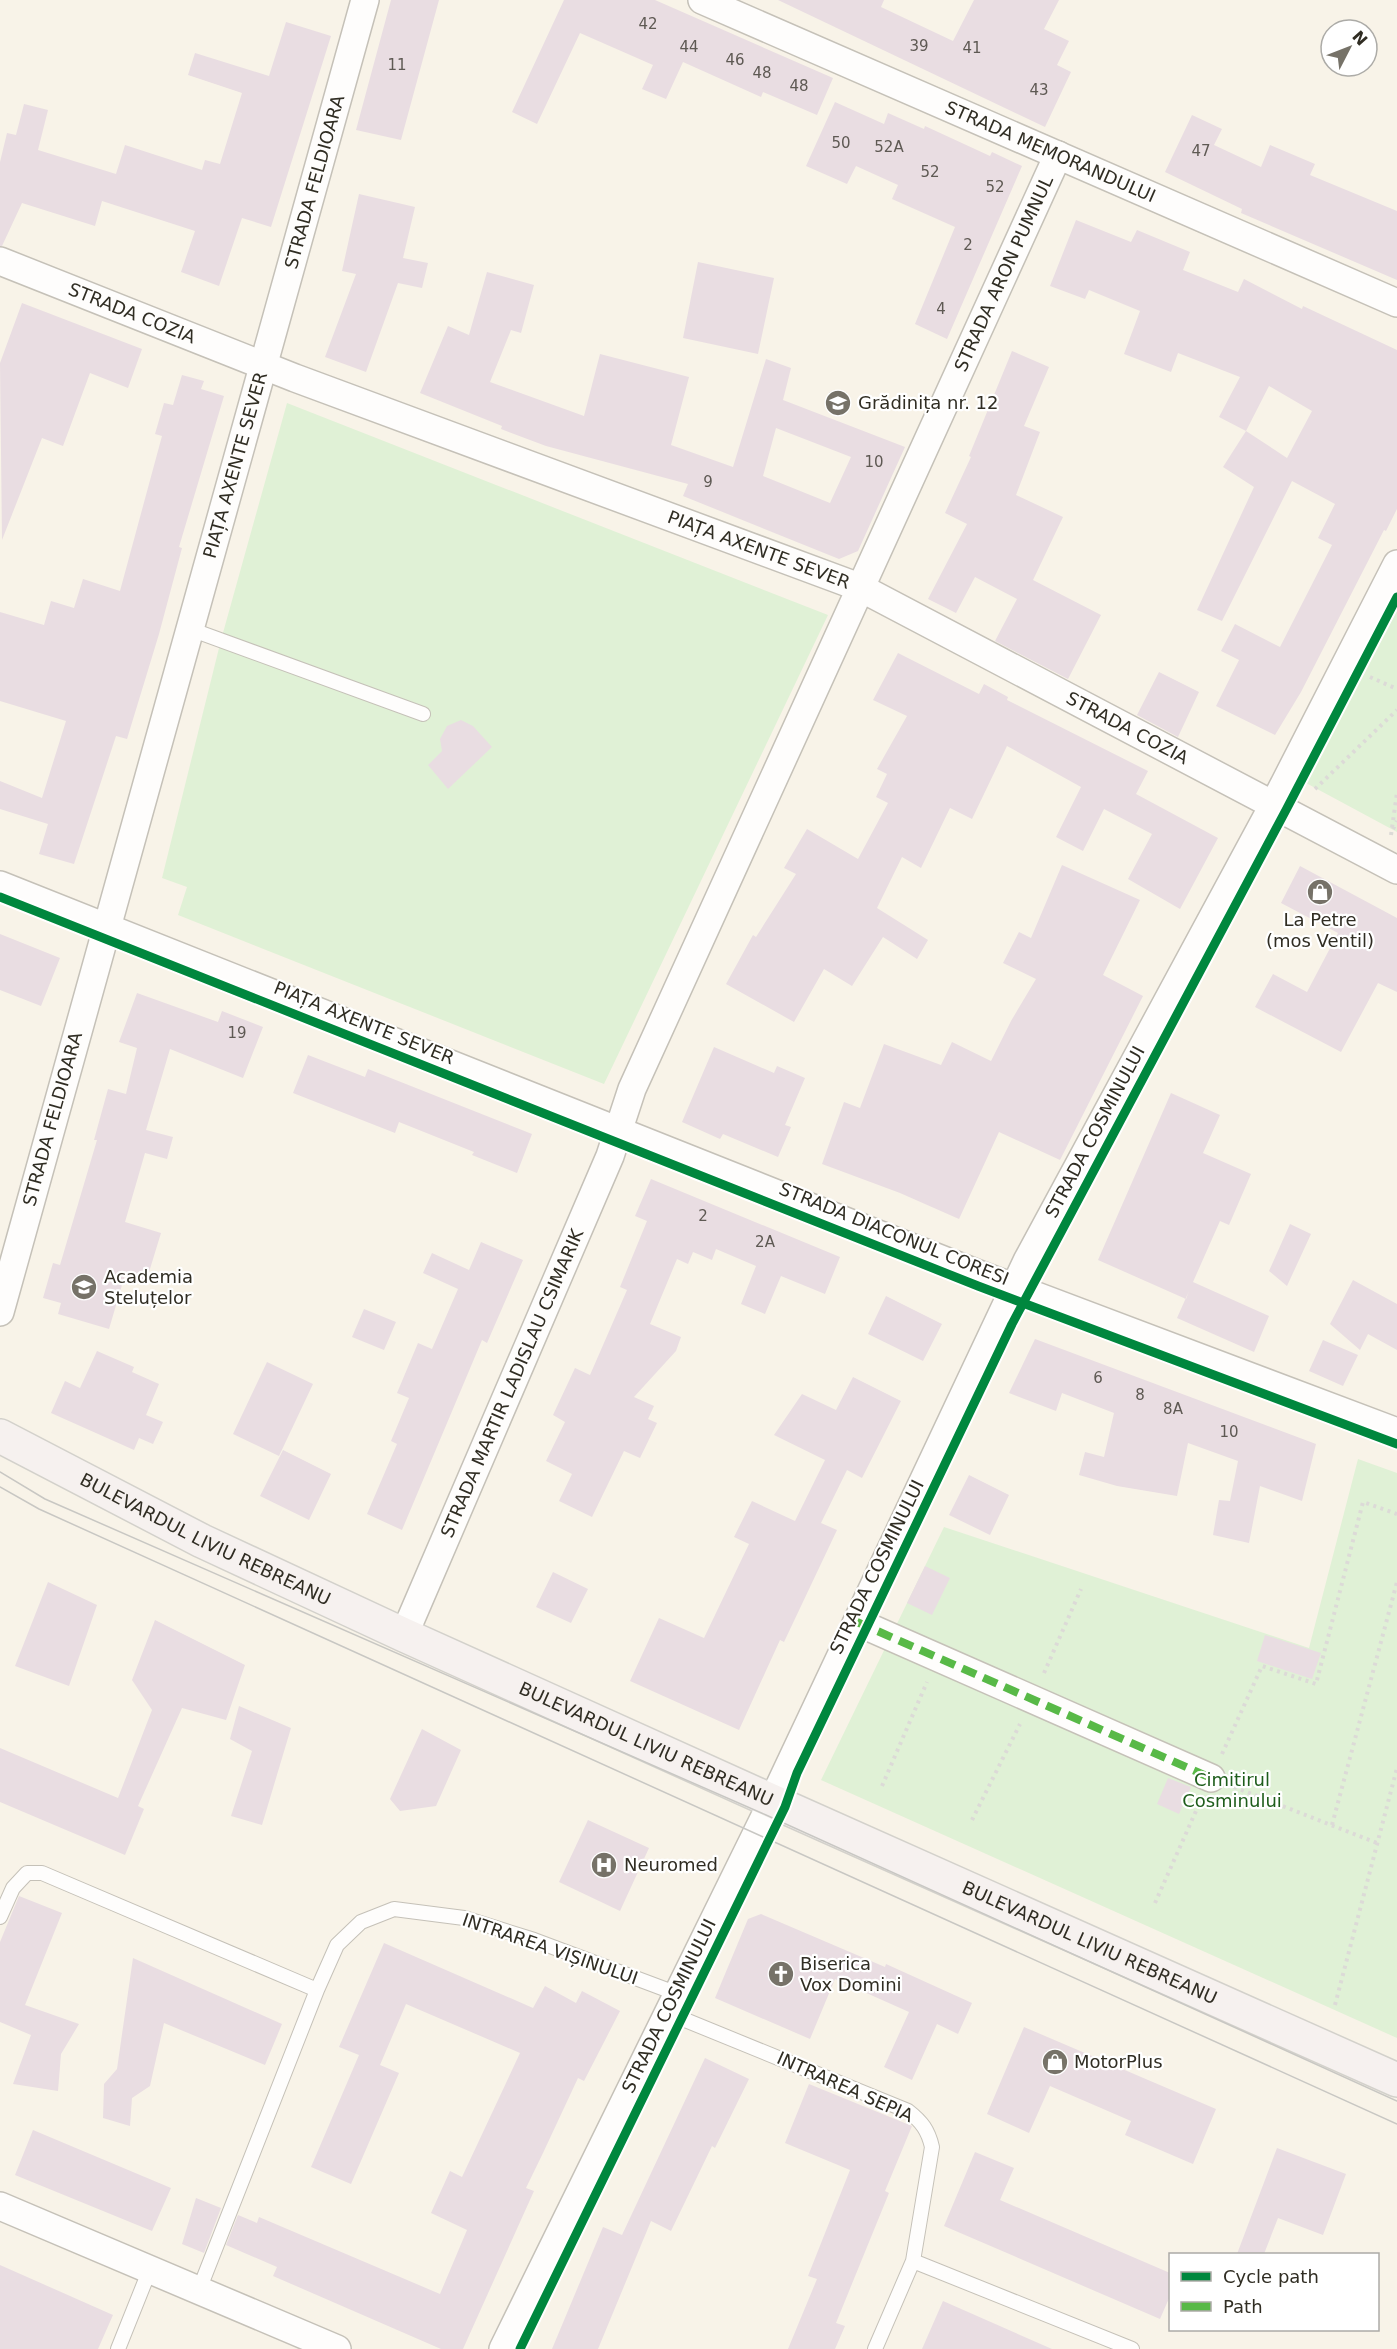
<svg xmlns="http://www.w3.org/2000/svg" width="1397" height="2349" font-family="'DejaVu Sans',sans-serif">
<rect width="100%" height="100%" fill="#f8f3e8"/>
<path fill="#e0f1d6" d="M287,403L828,615L604,1084L178,915L187,887L162,878L221,640Z
M1397,610V832L1306,783Z
M1358,1459L1397,1473V2038L821,1780L944,1527L1309,1648Z"/>
<path fill="#e9dde2" fill-rule="evenodd" d="M391,0H439L401,140L356,130Z
M564,0H655L833,78L817,115L763,92L761,97L683,62L666,99L642,89L653,65L580,33L537,124L512,112Z
M778,0H884L881,7L953,41L974,0H1059L1044,29L1069,41L1057,65L1071,72L1045,127Z
M286,22L331,36L271,227L242,218L219,286L181,272L195,231L102,201L95,226L22,203L2,246H0V162L7,133L16,135L24,104L48,110L38,150L116,174L125,145L202,170L205,160L220,164L242,93L188,75L195,53L269,76Z
M835,102L884,124L888,113L924,129L925,126L990,156L992,152L1022,166L947,339L915,324L955,227L892,199L898,185L856,166L847,184L806,166Z
M1192,115L1222,129L1214,145L1261,167L1270,145L1315,164L1310,175L1397,211V280L1241,213L1242,209L1165,172Z
M359,194L415,207L403,258L428,263L422,288L398,283L366,372L325,357L356,274L342,271Z
M1076,220L1131,242L1137,230L1190,252L1183,270L1238,292L1244,279L1302,309L1303,306L1397,350V509L1386,531L1384,530L1301,692L1275,735L1216,706L1239,660L1221,651L1235,624L1280,647L1332,545L1318,538L1335,504L1292,481L1222,621L1197,610L1254,487L1223,467L1246,431L1219,417L1240,377L1178,353L1171,372L1124,354L1140,311L1089,290L1085,299L1050,286ZM1269,386L1312,411L1287,458L1246,431Z
M698,262L774,278L758,354L683,338Z
M487,272L534,285L521,333L511,330L490,382L584,416L600,354L689,377L671,445L733,467L766,359L791,368L783,400L905,447L858,551L839,559L683,496L688,484L546,446L501,429L502,426L420,393L448,326L469,335ZM776,428L851,457L830,503L763,476Z
M22,303L142,349L128,388L90,373L63,446L42,438L2,540L0,363Z
M1012,351L1049,367L1024,426L1040,432L1016,495L1063,517L1033,580L1101,615L1068,679L995,641L1017,599L975,577L956,613L928,599L967,524L945,513L971,457L969,456Z
M182,375L204,381L201,389L224,396L179,547L182,548L159,634L127,739L116,736L74,864L39,854L48,824L0,809V781L42,798L66,721L0,701V612L44,625L51,601L74,608L83,579L120,591L162,436L155,434L164,403L173,405Z
M898,653L979,694L984,684L1008,697L1007,700L1148,771L1136,794L1218,838L1180,909L1128,879L1152,834L1104,809L1083,851L1056,837L1081,787L1007,746L972,819L950,808L921,868L902,857L877,908L928,940L917,959L883,937L852,986L824,969L794,1022L726,984L753,935L756,937L796,874L784,868L807,829L858,859L888,803L876,797L887,774L877,769L907,716L873,700Z
M1159,672L1199,692L1178,737L1137,715Z
M461,720L473,726L492,747L448,789L428,765L442,751L440,739L447,726Z
M1062,865L1140,900L1103,975L1143,996L1060,1160L999,1132L959,1219L900,1193L822,1164L844,1102L860,1108L884,1044L941,1065L952,1042L991,1061L1011,1021L1036,979L1003,963L1019,932L1031,938Z
M1300,866L1397,918V992L1378,983L1341,1052L1255,1007L1273,974L1307,992L1338,933L1281,903Z
M0,934L60,958L41,1006L0,990Z
M137,993L218,1022L222,1011L263,1027L243,1078L170,1049L146,1130L173,1137L167,1159L145,1153L125,1222L161,1233L146,1282L125,1275L109,1329L58,1314L61,1303L43,1298L53,1263L60,1265L97,1140H94L108,1089L126,1094L137,1048L119,1042Z
M714,1047L774,1073L777,1066L805,1078L785,1125L791,1127L778,1157L723,1134L720,1139L682,1122Z
M308,1055L365,1077L368,1069L532,1134L517,1173L472,1155L474,1152L399,1122L395,1133L293,1093Z
M1171,1093L1220,1115L1203,1153L1251,1174L1229,1225L1220,1221L1193,1282L1269,1316L1254,1352L1177,1318L1189,1291L1186,1299L1098,1260Z
M651,1179L840,1257L825,1294L781,1276L765,1314L741,1304L756,1266L716,1249L712,1260L693,1252L688,1264L677,1259L650,1324L681,1337L676,1351L634,1397L654,1406L648,1419L657,1423L640,1458L624,1451L592,1517L559,1501L572,1474L546,1461L565,1422L553,1415L575,1368L590,1375L627,1290L620,1287L647,1221L635,1216Z
M1290,1224L1311,1234L1287,1286L1269,1271Z
M481,1242L523,1260L487,1343L482,1340L402,1530L367,1514L397,1444L391,1441L409,1398L397,1393L418,1343L432,1349L458,1289L423,1273L432,1253L469,1270Z
M1353,1280L1397,1304V1350L1368,1334L1360,1350L1330,1324Z
M886,1296L942,1324L923,1361L868,1334Z
M364,1309L396,1322L384,1350L352,1337Z
M1035,1339L1316,1444L1302,1501L1260,1486L1249,1543L1213,1535L1219,1500L1230,1501L1238,1461L1188,1443L1177,1496L1117,1486L1079,1475L1085,1452L1104,1457L1114,1413L1062,1393L1056,1411L1009,1393Z
M1323,1340L1358,1355L1343,1386L1309,1371Z
M97,1351L134,1367L132,1372L159,1384L146,1415L163,1422L153,1444L139,1438L134,1450L51,1413L65,1381L80,1388Z
M267,1362L313,1384L279,1456L233,1434Z
M853,1377L901,1401L862,1478L847,1470L821,1523L837,1530L784,1642L780,1640L739,1730L630,1681L659,1618L704,1638L749,1544L734,1537L752,1501L795,1521L825,1460L774,1435L802,1394L836,1410Z
M283,1450L331,1474L309,1520L260,1496Z
M969,1475L1009,1495L990,1535L949,1515Z
M925,1566L950,1578L932,1615L907,1603Z
M553,1572L588,1589L571,1623L536,1607Z
M48,1582L97,1605L69,1686L15,1666Z
M155,1620L245,1665L226,1720L182,1708L138,1806L144,1809L125,1855L0,1802V1748L118,1798L152,1710L132,1680Z
M1265,1635L1321,1653L1312,1679L1257,1661Z
M239,1706L291,1728L262,1825L231,1816L252,1751L230,1739Z
M422,1729L461,1750L436,1806L400,1811L390,1799Z
M1168,1778L1191,1787L1179,1814L1157,1804Z
M588,1820L649,1848L620,1911L559,1882Z
M19,1896L62,1913L25,2005L79,2024L61,2054L58,2091L13,2084L31,2035L0,2022V1942Z
M761,1914L885,1967L886,1964L972,2003L958,2034L937,2024L912,2080L884,2067L909,2012L835,1979L810,2039L715,1998L748,1919Z
M384,1943L533,2008L545,1986L576,2003L582,1991L620,2011L584,2081L578,2078L543,2153L526,2188L534,2191L463,2349H441L273,2276L277,2267L226,2245L238,2215L257,2223L259,2217L440,2294L467,2230L431,2213L450,2171L462,2177L520,2053L406,2004L380,2065L399,2073L351,2184L311,2167L359,2055L339,2047Z
M133,1958L282,2024L265,2065L164,2023L150,2086L132,2098L130,2126L103,2118L104,2084L117,2069Z
M1024,2027L1216,2109L1193,2164L1125,2135L1131,2121L1050,2086L1029,2133L987,2114Z
M705,2058L749,2079L715,2148L712,2146L671,2231L651,2221L598,2349H552L603,2227L622,2235Z
M809,2084L912,2126L885,2191L889,2193L836,2323L845,2326L835,2349H788L817,2279L808,2276L850,2170L785,2143Z
M33,2130L171,2188L152,2231L15,2175Z
M1277,2148L1346,2174L1323,2235L1278,2218L1264,2254H1237Z
M975,2152L1014,2168L1000,2200L1170,2273V2296L1160,2319L944,2226Z
M196,2198L221,2208L204,2253L182,2244Z
M0,2265L113,2315L98,2349H0Z
M943,2301L1052,2349H922Z"/>
<g fill="none" stroke-linecap="round" stroke-linejoin="round">
<g stroke="#c5c1b8" stroke-width="16">
<path id="lane" d="M190,629L423,714
M0,1917L13,1888L27,1873H42L317,1990
M668,2013L908,2111C922,2122 928,2130 932,2147L913,2261L875,2349
M913,2261L1132,2349
M199,2290L317,1990L337,1945L361,1922L394,1909L464,1918L534,1940L678,1994
M118,2349L150,2269"/>
</g>
<g stroke="#c5c1b8" stroke-width="30">
<g id="street">
<path id="s1" d="M702,0L1397,303"/>
<path id="s2" d="M0,261L295,378L859,587L1397,870"/>
<path d="M0,885L981,1275L1397,1432"/>
<path id="s3" d="M0,1312C118,874 245,438 365,0"/>
<path d="M857,1622L1211,1778"/>
<path id="s4" d="M404,1635L610,1156L632,1089L1058,155"/>
<path d="M0,2206L337,2349"/>
<path d="M503,2349L772,1802L1027,1261L1274,804L1397,564"/>
</g>
</g>
<g stroke="#d3d1cb" stroke-width="36">
<g id="primary">
<path id="s5" d="M0,1436L202,1541L404,1635L785,1807L1397,2080"/>
</g>
</g>
<path stroke="#dcdad7" stroke-width="4" stroke-dasharray="3 4.5" stroke-linecap="butt" d="M1370,677L1397,689
M1315,789L1397,710
M1393,829L1397,821
M1391,835L1397,793
M1044,1673L1081,1589
M1222,1754L1262,1666L1316,1684L1363,1502L1397,1514
M882,1786L927,1682
M1234,1787L1377,1843
M972,1820L1020,1724
M1332,1825L1397,1582
M1155,1903L1200,1802
M1335,2005L1397,1768"/>
<use href="#lane" stroke="#fefdfc" stroke-width="14"/>
<use href="#street" stroke="#fefdfc" stroke-width="27"/>
<use href="#primary" stroke="#f6f1ef" stroke-width="33"/>
<path stroke="#c8c7c3" stroke-width="1.5" d="M0,1472L45,1499L766,1815L1397,2101
M0,1487L39,1509L1397,2124"/>
<path stroke="#58b947" stroke-width="8" stroke-dasharray="15 8" stroke-linecap="butt" d="M857,1622L1211,1778"/>
<g stroke="#fff" stroke-width="13">
<path id="cycleway" d="M0,897L978,1286L1397,1444
M520,2349L785,1807L797,1773L1012,1324L1286,810L1397,597"/>
</g>
<use href="#cycleway" stroke="#00873e" stroke-width="9"/>
</g>
<defs>
<g id="school-disc" transform="scale(1.35)"><circle r="9.5" fill="#767268" stroke="#fff"/><path d="M0-5L7-2L0 1L-7-2ZM-4 1L0 2.5L4 1V4Q0 6-4 4Z" fill="#fff"/></g>
<g id="shop-disc" transform="scale(1.35)"><circle r="9.5" fill="#767268" stroke="#fff"/><path d="M-5-2.5h2.3a2.7 3.5 0 0 1 5.4 0H5L5.5 6h-11ZM-1.5-2.5h3a1.5 2.3 0 0 0-3 0Z" fill="#fff"/></g>
<g id="hospital-disc" transform="scale(1.35)"><circle r="9.5" fill="#767268" stroke="#fff"/><path d="M-5-5h3v3.5h4V-5h3V5h-3V1.5h-4V5h-3Z" fill="#fff"/></g>
<g id="church-disc" transform="scale(1.35)"><circle r="9.5" fill="#767268" stroke="#fff"/><path d="M-1.2-6h2.4v3.5h3.3v2.4h-3.3V6h-2.4V-.1h-3.3v-2.4h3.3Z" fill="#fff"/></g>
</defs>
<g fill-rule="evenodd">
<use href="#school-disc" x="838" y="403"/>
<use href="#shop-disc" x="1320" y="892"/>
<use href="#school-disc" x="84" y="1287"/>
<use href="#hospital-disc" x="604" y="1865"/>
<use href="#church-disc" x="781" y="1974"/>
<use href="#shop-disc" x="1055" y="2062"/>
</g>
<g text-anchor="middle" stroke-width="4.5" stroke-linejoin="round" paint-order="stroke">
<g font-size="15" fill="#5e5953">
<text x="648" y="29">42</text>
<text x="919" y="51">39</text>
<text x="689" y="52">44</text>
<text x="972" y="53">41</text>
<text x="735" y="65">46</text>
<text x="397" y="70">11</text>
<text x="762" y="78">48</text>
<text x="799" y="91">48</text>
<text x="1039" y="95">43</text>
<text x="841" y="148">50</text>
<text x="889" y="152">52A</text>
<text x="1201" y="156">47</text>
<text x="930" y="177">52</text>
<text x="995" y="192">52</text>
<text x="968" y="250">2</text>
<text x="941" y="314">4</text>
<text x="874" y="467">10</text>
<text x="708" y="487">9</text>
<text x="237" y="1038">19</text>
<text x="703" y="1221">2</text>
<text x="765" y="1247">2A</text>
<text x="1098" y="1383">6</text>
<text x="1140" y="1400">8</text>
<text x="1173" y="1414">8A</text>
<text x="1229" y="1437">10</text>
</g>
<g font-size="18" fill="#302d23" stroke="#fff">
<text dy="6" stroke="none"><textPath href="#s1" startOffset="380">STRADA MEMORANDULUI</textPath></text>
<text dy="6" stroke="none"><textPath href="#s3" startOffset="1173">STRADA FELDIOARA</textPath></text>
<text dy="6" stroke="none"><textPath href="#s4" startOffset="1488">STRADA ARON PUMNUL</textPath></text>
<text dy="6" stroke="none"><textPath href="#s2" startOffset="142">STRADA COZIA</textPath></text>
<text dy="6" stroke="none"><textPath href="#s3" startOffset="879">PIAȚA AXENTE SEVER</textPath></text>
<text dy="6" stroke="none"><textPath href="#s2" startOffset="812">PIAȚA AXENTE SEVER</textPath></text>
<text dy="6" stroke="none"><textPath href="#s2" startOffset="1222">STRADA COZIA</textPath></text>
<text transform="translate(364 1023) rotate(22)" y="6">PIAȚA AXENTE SEVER</text>
<text dy="6" stroke="none"><textPath href="#s3" startOffset="200">STRADA FELDIOARA</textPath></text>
<text transform="translate(1095 1132) rotate(-62)" y="6">STRADA COSMINULUI</text>
<text transform="translate(894 1234) rotate(22)" y="6">STRADA DIACONUL CORESI</text>
<text dy="6" stroke="none"><textPath href="#s4" startOffset="274">STRADA MARTIR LADISLAU CSIMARIK</textPath></text>
<text dy="6" stroke="none"><textPath href="#s5" startOffset="230">BULEVARDUL LIVIU REBREANU</textPath></text>
<text transform="translate(877 1567) rotate(-64)" y="6">STRADA COSMINULUI</text>
<text dy="6" stroke="none"><textPath href="#s5" startOffset="716">BULEVARDUL LIVIU REBREANU</textPath></text>
<text dy="6" stroke="none"><textPath href="#s5" startOffset="1202">BULEVARDUL LIVIU REBREANU</textPath></text>
<text transform="translate(550 1949) rotate(19)" y="6">INTRAREA VIȘINULUI</text>
<text transform="translate(669 2006) rotate(-64)" y="6">STRADA COSMINULUI</text>
<text transform="translate(845 2087) rotate(24)" y="6">INTRAREA SEPIA</text>
</g>
<g font-size="18" fill="#302d23" stroke="#fff" text-anchor="start">
<text x="858" y="409">Grădinița nr. 12</text>
<text x="1320" y="926" text-anchor="middle">La Petre<tspan x="1320" dy="21">(mos Ventil)</tspan></text>
<text x="104" y="1283">Academia<tspan x="104" dy="21">Steluțelor</tspan></text>
<text x="624" y="1871">Neuromed</text>
<text x="800" y="1970">Biserica<tspan x="800" dy="21">Vox Domini</tspan></text>
<text x="1074" y="2068">MotorPlus</text>
</g>
<g font-size="18" fill="#1e5d1b" stroke="#fff">
<text x="1232" y="1786">Cimitirul<tspan x="1232" dy="21">Cosminului</tspan></text>
</g>
</g>
<rect x="1169" y="2253" width="210" height="78" fill="#ffffff" stroke="#acaba7" stroke-width="1.5"/>
<rect x="1181" y="2272" width="30" height="9" fill="#00873e" stroke="#acaba7" stroke-width="1.5"/>
<text x="1223" y="2283" font-size="18" fill="#302d23">Cycle path</text>
<rect x="1181" y="2302" width="30" height="9" fill="#58b947" stroke="#acaba7" stroke-width="1.5"/>
<text x="1223" y="2313" font-size="18" fill="#302d23">Path</text>
<g transform="translate(1349 48) rotate(48)"><circle r="28" fill="#ffffff" stroke="#acaba7" stroke-width="1.5"/>
<path d="M0-4.5L10 22L0 15L-10 22Z" fill="#767268"/>
<text y="-9" font-size="16" font-weight="bold" text-anchor="middle" fill="#302d23">N</text>
</g>
</svg>
